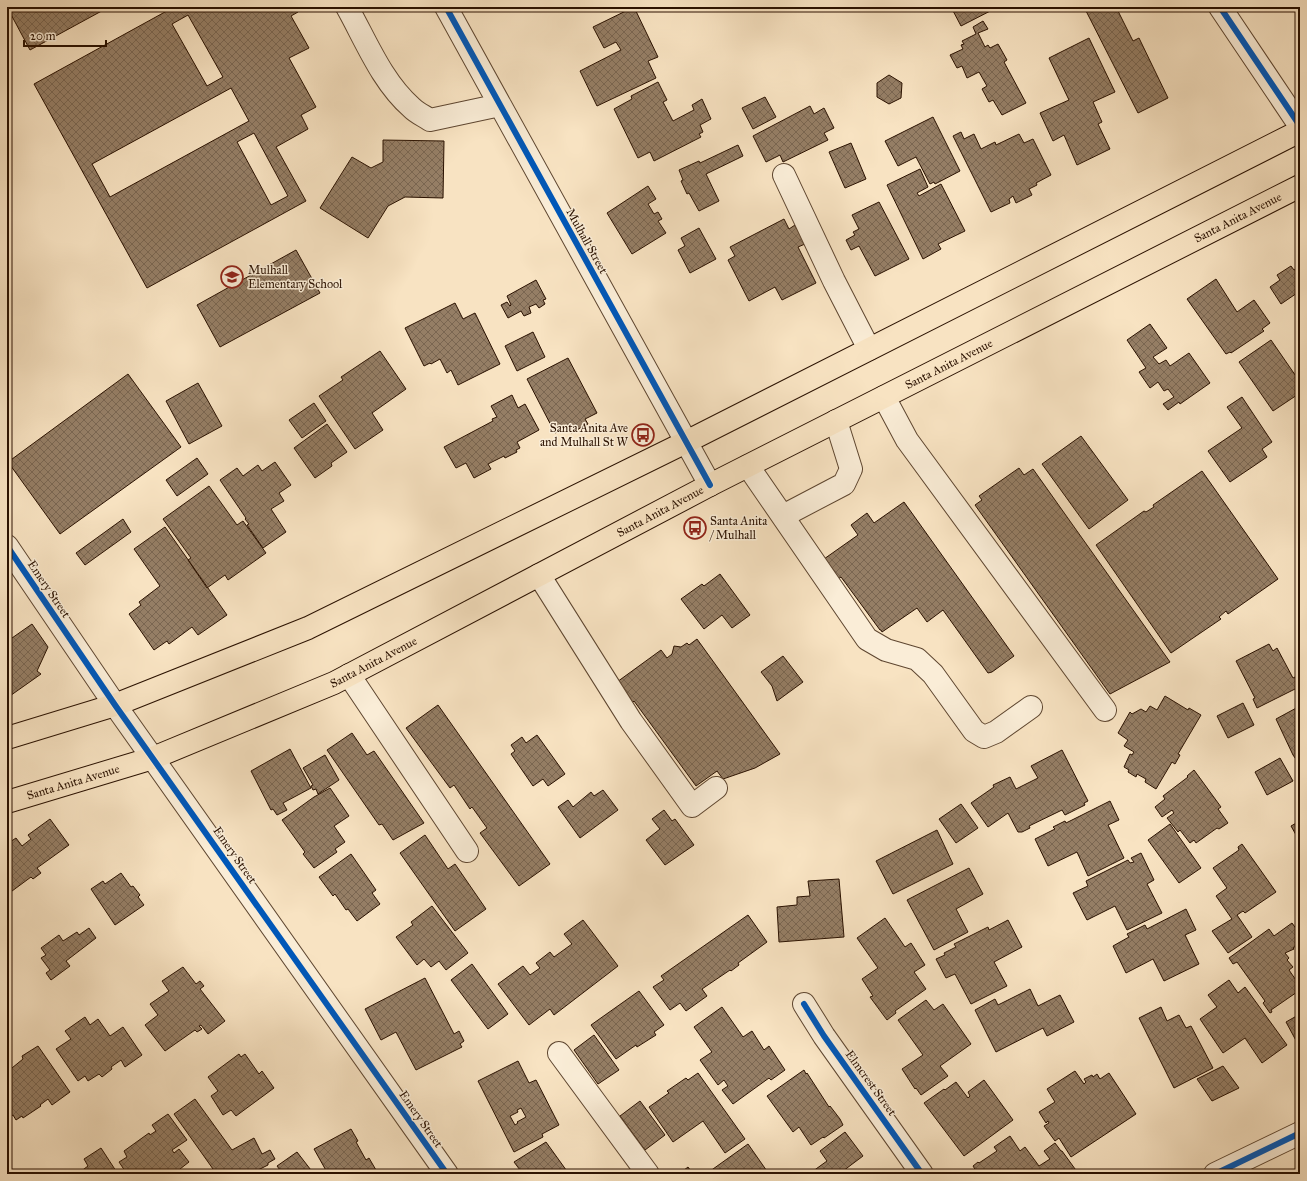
<svg xmlns="http://www.w3.org/2000/svg" width="1307" height="1181" font-family="'IM FELL Great Primer',serif">
<defs>
<pattern id="building-cross-hatch" width="8" height="8" patternUnits="userSpaceOnUse"><rect width="8" height="8" fill="#957e65"/><path d="M0 0l8 8M0 8l8-8" fill="none" stroke="#7a6651"/></pattern>
</defs>
<rect width="100%" height="100%" fill="#f8e3c2"/>
<filter id="stains"><feTurbulence type="fractalNoise" baseFrequency=".005" numOctaves="4"/><feColorMatrix values="0 0 0 0 .2 0 0 0 0 .09 0 0 0 0 .02 0 0 0 .5 -.17"/></filter>
<radialGradient id="worn" r=".72"><stop offset=".6" stop-color="#630" stop-opacity="0"/><stop offset="1" stop-color="#630" stop-opacity=".3"/></radialGradient>
<path fill="url(#building-cross-hatch)" stroke="#2a1100" fill-rule="evenodd" d="M7,7H109L30,50Z
M174,7H295L298,12L291,16L309,48L289,58L316,107L301,115L308,129L276,147L306,201L147,288L34,84ZM188,15L223,77L207,86L172,24ZM231,88L249,121L110,197L92,164ZM254,133L288,196L271,205L237,142Z
M634,7L658,57L648,61L656,78L597,106L580,71L621,50L616,42L604,48L593,27Z
M951,7H998L961,26Z
M1084,7H1116L1133,41L1139,38L1168,98L1138,113Z
M983,21L988,29L978,33L985,47L988,45L990,48L998,44L1007,60L1004,62L1026,103L1002,115L993,100L989,102L982,89L987,86L979,72L967,78L962,66L957,68L950,55L963,49L961,45L964,44L962,41L976,34L973,27Z
M1089,38L1115,92L1093,102L1102,122L1098,124L1110,149L1077,165L1064,135L1053,141L1040,113L1069,100L1049,58Z
M889,75L902,83L901,98L889,104L877,97V83Z
M658,82L667,100L663,102L673,121L694,110L692,105L702,99L711,119L700,125L703,132L699,134L701,137L654,161L650,152L638,158L614,109L632,99L631,96Z
M765,97L776,117L753,129L742,108Z
M810,106L814,114L824,108L834,128L824,133L828,140L783,162L780,155L766,162L753,136Z
M933,117L960,171L935,184L934,182L930,184L916,157L898,166L885,141Z
M961,132L964,139L974,134L981,149L995,142L996,145L1019,134L1024,143L1033,139L1051,175L1036,183L1037,185L1029,189L1032,195L1016,203L1013,196L1009,199L1010,203L991,212L953,136Z
M383,140L444,141L443,198L405,197L388,206L368,238L320,208L352,157L371,168L383,162Z
M851,143L866,179L845,188L829,152Z
M738,145L743,156L706,174L719,201L699,211L689,193L687,194L681,181L683,180L679,170L699,161L700,163Z
M920,169L928,187L917,193L919,196L941,184L965,231L938,244L941,249L923,259L887,185Z
M648,186L656,199L648,204L654,214L658,212L662,219L658,221L666,233L632,254L607,213Z
M879,202L909,259L875,276L859,246L851,250L846,240L855,235L853,232L859,229L852,215Z
M784,219L789,229L795,225L805,244L798,247L816,283L782,300L775,287L749,301L728,260L735,256L730,247Z
M699,228L716,259L690,273L678,250L685,246L681,238Z
M296,250L320,293L220,347L197,305Z
M1291,266L1294,270L1300,266V291L1281,304L1270,287L1280,280L1277,275Z
M1216,279L1237,312L1254,300L1270,323L1262,329L1264,331L1231,353L1230,352L1226,354L1187,299Z
M536,280L546,299L543,300L545,304L539,308L536,304L529,307L531,313L524,316L521,311L508,318L501,305L507,302L510,306L511,305L507,296Z
M455,303L463,319L475,313L500,364L458,385L451,370L447,373L440,359L431,364L430,363L424,366L405,328Z
M1150,324L1167,348L1153,357L1159,364L1166,360L1170,366L1189,353L1210,383L1180,404L1179,402L1168,410L1163,404L1174,397L1168,389L1164,391L1158,382L1150,388L1139,372L1146,368L1127,340Z
M533,332L545,357L517,371L505,346Z
M1271,340L1300,382V393L1273,411L1239,362Z
M380,351L406,389L372,413L383,430L355,449L319,396L343,380L341,377Z
M568,358L597,413L585,419L588,424L571,433L567,427L555,433L527,379Z
M128,374L181,447L60,534L8,462Z
M198,383L222,426L189,444L166,401Z
M512,395L518,408L525,404L539,430L517,442L520,448L516,450L517,452L505,458L504,456L488,464L491,469L474,478L466,463L456,468L444,447L493,421L492,419L497,417L491,406Z
M1242,397L1272,442L1262,449L1267,457L1230,482L1208,451L1242,428L1227,407Z
M314,403L326,421L302,438L289,420Z
M327,424L347,452L331,463L332,466L315,478L294,448Z
M1081,436L1128,500L1089,529L1042,464Z
M197,458L208,474L177,496L166,480Z
M275,462L291,485L279,493L284,501L271,509L286,532L263,548L247,525L249,524L245,519L246,518L220,480L237,468L243,476L258,465L262,471Z
M1019,468L1024,475L1033,469L1170,662L1110,694L975,505L982,500L979,496Z
M1202,471L1278,579L1228,614L1226,611L1219,617L1221,619L1171,653L1096,545L1144,511L1146,512L1154,507L1153,505Z
M209,486L237,525L243,521L266,553L228,580L225,575L207,588L188,560L191,558L163,519Z
M904,502L1014,656L992,672L988,673L943,610L927,622L917,608L882,632L881,630H880L841,577L838,579L824,559L858,535L851,525L867,513L874,523Z
M123,519L131,532L85,565L76,553Z
M165,527L227,615L198,635L192,627L169,644L167,641L154,650L129,614L141,605L139,602L160,586L134,549Z
M720,574L750,615L732,628L722,615L704,629L681,599L702,584L704,586Z
M32,624L48,647L37,671L41,674L7,698V634L9,633L12,638Z
M697,639L780,754L755,768L723,779L717,771L696,786L634,701L632,703L617,682L661,650L667,658L672,654L674,646L681,647L687,643L689,645Z
M1269,644L1273,651L1277,648L1293,678L1295,677L1299,687L1257,708L1253,699L1255,698L1236,661Z
M783,656L803,682L777,701L772,686L761,672Z
M1165,696L1188,710L1189,708L1201,715L1178,754L1180,755L1175,764L1172,762L1156,789L1145,782L1146,779L1137,774L1136,777L1128,772L1129,770L1124,767L1130,754L1132,755L1134,752L1124,746L1128,740L1118,733L1130,712L1132,714L1141,709L1146,712L1150,706L1157,710Z
M1243,703L1254,725L1228,738L1217,716Z
M438,705L550,864L519,886L480,833L487,828L472,807L470,809L454,785L450,788L406,728Z
M1300,706V765L1293,755L1276,719Z
M352,733L367,755L374,751L424,823L393,840L382,824L379,825L327,750Z
M537,735L565,774L548,786L543,779L533,786L511,754L515,751L511,745L522,737L526,743Z
M290,749L311,788L283,803L287,810L277,815L273,809L271,810L251,771Z
M1062,750L1088,801L1084,803L1085,805L1065,815L1062,810L1029,826L1030,828L1022,832H1018L1008,813L988,827L971,803L994,787L993,785L1010,777L1016,789L1038,778L1031,766Z
M325,755L339,780L318,794L316,789L313,790L311,786L313,785L303,768Z
M1280,758L1293,781L1267,795L1255,772Z
M1194,770L1221,807L1218,809L1228,823L1219,829L1217,828L1196,843L1194,840L1190,843L1180,830L1178,832L1167,818L1174,813L1172,810L1162,817L1155,807L1165,799L1163,796L1188,777L1187,776Z
M330,788L349,816L334,826L345,842L335,849L337,852L314,868L303,854L305,852L282,820L314,797Z
M603,790L618,810L580,838L558,807L568,800L573,807L591,792L594,796Z
M1110,801L1119,820L1108,825L1124,858L1088,876L1077,852L1048,866L1035,839L1055,829L1053,827L1065,821L1066,823Z
M961,804L978,828L956,843L939,819Z
M664,810L672,821L675,819L694,845L665,865L646,840L660,829L652,819Z
M50,819L69,845L37,868L41,873L33,879L31,877L8,894L10,897L7,899V844L16,838L22,846L31,839L28,835Z
M1300,821V842L1291,826Z
M1170,824L1201,868L1179,883L1148,840Z
M937,830L953,864L893,894L876,861Z
M425,835L448,869L455,864L486,909L455,931L400,853Z
M1242,844L1276,892L1245,913L1243,911L1237,915L1252,937L1228,953L1212,931L1232,919L1216,896L1227,888L1213,868L1239,850L1238,847Z
M1141,853L1154,880L1147,884L1162,913L1127,930L1115,906L1087,920L1073,893L1088,886L1086,881L1128,860L1130,863L1134,862L1131,858Z
M351,854L376,890L372,893L380,904L357,921L348,909L346,910L335,894L333,896L319,877Z
M969,868L983,894L956,909L968,932L934,950L907,900Z
M121,873L131,887L133,886L140,895L138,897L144,905L115,925L91,889L103,881L105,884Z
M839,879L844,937L779,942L777,907L797,905V897L810,896L808,881Z
M432,906L468,953L446,970L439,961L431,967L424,959L417,965L396,937L413,925L411,922Z
M1186,909L1196,930L1185,935L1199,964L1164,981L1153,959L1126,973L1113,946L1129,937L1127,934L1145,925L1147,929Z
M748,915L767,942L738,963L739,965L731,971L730,970L702,989L707,996L686,1011L680,1003L670,1010L653,987L664,980L661,976Z
M885,918L905,947L911,943L925,965L914,972L926,989L895,1011L896,1013L887,1020L870,997L873,996L862,979L878,968L857,938Z
M583,920L618,966L554,1015L550,1009L529,1025L498,984L523,966L530,975L540,968L536,963L550,952L554,957L572,944L564,934Z
M1008,920L1022,947L994,962L1007,986L971,1004L955,974L946,978L936,959L945,955L944,953L956,947L954,944L988,927L989,930Z
M1292,923L1300,934V943L1293,948L1294,949L1285,953L1289,958L1287,960L1293,967L1289,970L1300,986V990L1271,1010L1272,1012L1270,1013L1263,1003L1265,1001L1237,962L1233,964L1229,958L1269,929L1274,936Z
M89,928L96,938L66,961L70,966L51,980L46,973L50,970L41,958L46,955L41,948L59,935L63,941L77,932L79,935Z
M472,964L508,1014L488,1029L451,980Z
M183,967L196,984L200,981L204,986L200,989L225,1021L208,1034L201,1025L199,1026L202,1029L197,1032L195,1030L165,1051L145,1025L158,1015L150,1004L169,991L162,981Z
M425,978L454,1034L459,1031L464,1041L460,1044L462,1047L416,1070L396,1032L381,1040L365,1009Z
M1229,980L1238,993L1245,987L1287,1045L1262,1063L1245,1038L1223,1053L1200,1019L1217,1007L1208,995Z
M1030,989L1038,1006L1060,995L1074,1022L1047,1036L1043,1028L996,1052L975,1010L995,999L998,1005Z
M639,991L664,1025L654,1032L656,1035L637,1047L636,1045L616,1059L591,1025Z
M926,1000L934,1010L943,1004L971,1044L940,1066L948,1076L921,1095L916,1088L915,1089L902,1069L923,1055L898,1020Z
M722,1007L743,1037L752,1031L764,1050L769,1046L785,1070L771,1080L769,1078L733,1104L722,1090L728,1086L724,1080L718,1085L700,1060L712,1052L694,1027Z
M1161,1007L1167,1021L1179,1015L1186,1028L1191,1026L1213,1068L1174,1088L1139,1018Z
M1300,1014V1048L1286,1022Z
M85,1017L90,1025L98,1019L110,1036L123,1027L142,1055L125,1067L121,1060L111,1067L112,1069L102,1077L99,1074L88,1081L85,1076L78,1081L56,1049L71,1039L65,1031Z
M594,1035L619,1070L598,1084L574,1050Z
M38,1046L70,1092L52,1105L48,1099L40,1105L41,1106L23,1118L22,1116L16,1120L13,1115L7,1119V1072L23,1059L22,1056Z
M239,1054L241,1057L245,1054L259,1074L262,1071L274,1088L236,1116L231,1110L223,1115L211,1096L218,1091L208,1077Z
M518,1061L529,1083L536,1080L559,1125L542,1134L543,1137L514,1152L478,1081ZM521,1108L526,1117L517,1122L518,1123L515,1125L510,1116L518,1112L517,1110Z
M1223,1066L1239,1088L1212,1101L1197,1079Z
M804,1070L806,1074L807,1073L829,1107L830,1106L840,1119L843,1125L824,1138L823,1137L811,1145L799,1127L793,1132L767,1096Z
M1075,1071L1084,1084L1086,1082L1084,1079L1092,1075L1093,1077L1097,1074L1100,1079L1109,1073L1136,1114L1071,1157L1059,1138L1055,1141L1044,1126L1049,1123L1048,1121L1046,1123L1039,1112L1055,1102L1047,1089Z
M698,1073L745,1139L725,1153L703,1121L673,1142L649,1107L669,1093L667,1091L686,1078L688,1080Z
M984,1080L1013,1120L964,1156L924,1103L944,1089L945,1090L956,1082L968,1098L970,1096L968,1092Z
M195,1099L232,1150L254,1138L262,1154L270,1150L275,1159L268,1163V1165L250,1174H215L212,1170L213,1169L174,1114Z
M640,1101L665,1135L645,1150L620,1116Z
M168,1114L187,1140L172,1150L174,1153L179,1149L189,1162L180,1169L181,1171L177,1174H127L119,1162L127,1157L124,1151L149,1133L150,1135L156,1131L152,1125Z
M351,1129L358,1141L356,1142L366,1160L369,1158L376,1170L373,1171L375,1174H328L314,1149Z
M845,1132L863,1156L843,1171L845,1174H809L827,1161L820,1151Z
M1010,1136L1020,1151L1025,1147L1039,1166L1050,1159L1044,1151L1055,1143L1061,1151H1062L1078,1173L978,1174L973,1166L978,1162L979,1163L997,1151L994,1147Z
M546,1142L569,1174H523L514,1162Z
M748,1144L769,1174H706Z
M101,1148L118,1174H72L78,1170L80,1172L88,1166L84,1159Z
M297,1152L314,1174H283L277,1166Z
M688,1167L693,1174H679Z"/>
<g fill="none" stroke-linecap="round" stroke-linejoin="round">
<g stroke="#5e4630" stroke-width="24">
<path id="minor" d="M347,7C366,41 382,82 412,108C417,113 424,116 430,120L500,105
M446,7L710,485
M1220,7L1300,126
M784,175L834,281L869,349
M884,397L907,440L1105,710
M748,466L867,639L886,650L917,659L933,674L974,731L984,737L996,732L1031,707
M783,516L844,484L851,469L836,421
M7,546L115,705L447,1174
M539,575L631,721L692,806L716,788
M349,675L467,851
M804,1004L824,1036L922,1174
M559,1053L648,1174
M1215,1174L1300,1133"/>
</g>
<g stroke="#2a1100" stroke-width="24">
<g id="major">
<path d="M7,738L115,705L308,628L686,442L1300,131"/>
<path id="s1" d="M7,802L153,758L334,683L710,485L1300,186"/>
</g>
</g>
<use href="#minor" stroke="#faedd7" stroke-width="22"/>
<use href="#major" stroke="#f8e3c2" stroke-width="22"/>
<g stroke="#faedd7" stroke-width="8">
<path id="cycleway" d="M446,7L710,485
M1220,7L1300,126
M7,546L115,705L447,1174
M804,1004L824,1036L922,1174
M1215,1174L1300,1133"/>
</g>
<use href="#cycleway" stroke="#0057b8" stroke-width="6"/>
</g>
<defs>
<g id="school-ring" transform="scale(1.15)"><circle r="9.5" fill="#faedd7" stroke="#8f2418" stroke-width="1.5"/><path d="M0-5L7-2L0 1L-7-2ZM-4 1L0 2.5L4 1V4Q0 6-4 4Z" fill="#8f2418"/></g>
<g id="bus-ring" transform="scale(1.15)"><circle r="9.5" fill="#faedd7" stroke="#8f2418" stroke-width="1.5"/><path d="M-5-6H5V4H4V6H2V4H-2V6H-4V4H-5ZM-3.5-4V0h7V-4ZM-3.5 1.2v1.5H-2V1.2ZM2 1.2v1.5H3.5V1.2Z" fill="#8f2418"/></g>
</defs>
<g fill-rule="evenodd">
<use href="#school-ring" x="232" y="277"/>
<use href="#bus-ring" x="643" y="435"/>
<use href="#bus-ring" x="695" y="528"/>
</g>
<g text-anchor="middle" stroke-width="3" stroke-linejoin="round" paint-order="stroke">
<g font-size="12" fill="#2a1100" stroke="#faedd7">
<text dy="4" stroke="none"><textPath href="#s1" startOffset="1365">Santa Anita Avenue</textPath></text>
<text transform="translate(587 241) rotate(61)" y="4">Mulhall Street</text>
<text dy="4" stroke="none"><textPath href="#s1" startOffset="1041">Santa Anita Avenue</textPath></text>
<text dy="4" stroke="none"><textPath href="#s1" startOffset="717">Santa Anita Avenue</textPath></text>
<text transform="translate(49 589) rotate(56)" y="4">Emery Street</text>
<text dy="4" stroke="none"><textPath href="#s1" startOffset="393">Santa Anita Avenue</textPath></text>
<text dy="4" stroke="none"><textPath href="#s1" startOffset="69">Santa Anita Avenue</textPath></text>
<text transform="translate(235 855) rotate(55)" y="4">Emery Street</text>
<text transform="translate(871 1083) rotate(54)" y="4">Elmcrest Street</text>
<text transform="translate(421 1119) rotate(55)" y="4">Emery Street</text>
</g>
<g font-size="12" fill="#2a1100" stroke="#faedd7" text-anchor="start">
<text x="248" y="274">Mulhall<tspan x="248" dy="14">Elementary School</tspan></text>
<text x="628" y="432" text-anchor="end">Santa Anita Ave<tspan x="628" dy="14">and Mulhall St W</tspan></text>
<text x="710" y="525">Santa Anita<tspan x="710" dy="14">/ Mulhall</tspan></text>
</g>
</g>
<rect width="1307" height="1181" fill="none" stroke="#f8e3c2" stroke-width="24"/>
<rect x="8" y="8" width="1291" height="1165" fill="none" stroke="#2a1100" stroke-width="2"/>
<rect x="12" y="12" width="1283" height="1157" fill="none" stroke="#2a1100"/>
<path d="M24 40v6h82v-6" fill="none" stroke="#2a1100" stroke-width="2"/>
<text x="30" y="40" font-size="12" fill="#2a1100" stroke="#faedd7" stroke-width="3" paint-order="stroke">20 m</text>
<rect width="100%" height="100%" filter="url(#stains)"/>
<rect width="100%" height="100%" fill="url(#worn)"/>
</svg>
